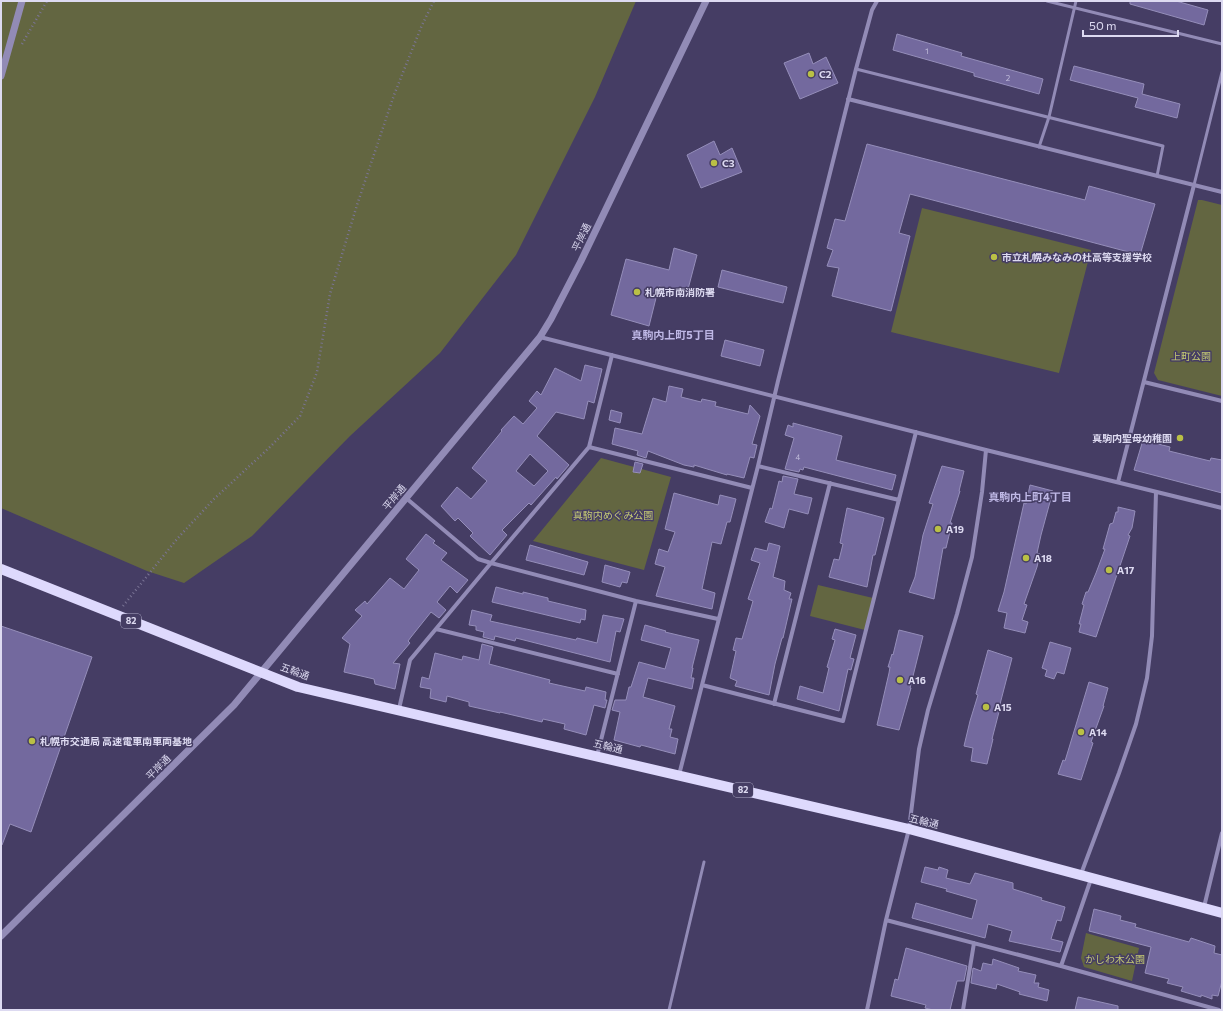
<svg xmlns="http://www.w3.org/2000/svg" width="1223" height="1011" font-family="Commissioner,'Noto Sans JP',sans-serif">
<rect width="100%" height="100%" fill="#453d64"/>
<path fill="#636641" d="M1,1H636L595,97L516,255L440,353L350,436L252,536L184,583L147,571L1,508Z
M1198,200H1202L1222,205V396L1158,380L1154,373Z
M922,208L1091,250L1059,373L891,332Z
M601,458L671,477L644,570L533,541Z
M818,585L873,598L865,630L810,616Z
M1086,933L1139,948L1132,981L1084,967L1081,958Z"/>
<path fill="#73699e" stroke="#958eba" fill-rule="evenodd" d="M1130,1H1176L1208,10L1204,25L1130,4Z
M897,34L962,53L961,56L1043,79L1039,94L974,76V73L893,50Z
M809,53L813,64L826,57L838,83L800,99L784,63Z
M1074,66L1144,84L1142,94L1180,104L1177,118L1135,107L1138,98L1070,80Z
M714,141L720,155L732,148L742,172L701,188L687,155Z
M867,144L1085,200L1089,186L1155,204L1140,255L910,194L899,233L910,236L891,311L832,296L839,268L827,266L833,250L827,248L835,219L845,221Z
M674,248L697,255L687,293L659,286L649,326L611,315L626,259L669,270Z
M722,270L787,287L783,303L718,287Z
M725,340L764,350L760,366L721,356Z
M585,365L602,369L594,403L588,401L584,419L556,412L537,436L569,465L557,479L556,477L531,505L529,503L502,530L507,535L490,555L470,536L473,533L458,518L455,521L441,506L457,487L471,499L487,481L472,468L502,431L501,430L514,416L523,424L537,408L529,401L537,391L541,395L555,368L581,381ZM530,454L548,471L534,486L516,471Z
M669,386L683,389L681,397L701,402L702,399L716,402L715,406L748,414L750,405L760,416L752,444L757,445L754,458L750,457L744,478L727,474V475L694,465V467L684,465L648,451L646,458L637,455L638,451L612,444L615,428L642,434L653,398L666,402Z
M611,410L622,413L620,423L609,420Z
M793,423L842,436L836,460L896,475L892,490L804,467L803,470L800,469L799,472L785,469L794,438L785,435L788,425L793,427Z
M1143,440L1170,447L1169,451L1210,461L1211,458L1222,460V493L1134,470Z
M635,462L643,464L640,473L633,472Z
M942,466L964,471L959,491H960L950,523H952L946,548H943L934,599L909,592L915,577L923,535L933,504L929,503Z
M783,476L798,479L794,494L812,498L808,514L789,509L784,528L765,522L770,508L772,509L779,481L782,482Z
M1030,485L1053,491L1041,535L1037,553L1040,554L1037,567L1024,604L1027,605L1022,620L1028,622L1025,633L1004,628L1007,613L998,611L1004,592L1024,503L1026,504Z
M674,493L718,505L720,495L736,499L730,522H727L721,544L712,542L702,589L715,593L712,609L656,596L665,567L655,564L659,549L668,552L675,532L665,529Z
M1118,507L1135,511L1132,528L1128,535L1130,536L1096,637L1079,632L1081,624H1079L1084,605L1082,604L1086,592H1088L1096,573L1105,549H1103L1110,524L1113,523L1116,512H1118Z
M847,508L884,518L875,555H873L867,587L829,577L834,559L839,560L843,544L840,543Z
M426,534L435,541L433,543L447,553L441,560L468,580L457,593L450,586L437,602L446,610L439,618L431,612L411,637L408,641L410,643L393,663L400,664L395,689L375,684L374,679L344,672L350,644L342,638L362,616L355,610L365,601L367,604L390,578L404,589L419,570L406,559Z
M769,543L780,546L773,577L785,581L784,590L791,593L789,599H792L783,638H782L775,664L769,695L735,686L737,681L730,678L736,651L733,650L736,638L742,639L753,601L748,599L760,563L751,560L755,548L767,551Z
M530,545L588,562L584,575L526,560Z
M605,565L630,572L627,583L622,582L620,587L602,582Z
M496,587L523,594V592L548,598V601L586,610L585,620L581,619L580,623L492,602Z
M472,610L492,615L490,621L576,640L577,638L597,643L603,615L624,619L620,632L616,631L610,662L516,638L515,641L495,636L494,640L483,637L484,632L476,630V626L469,625Z
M645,625L666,631L665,632L699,640L692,668H693L691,678H694L692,689L648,678L643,697L675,706L669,729H672L670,737L678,739L675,754L641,745L640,747L614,740L620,712L612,710L615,700H626L629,687H631L639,662L665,669L671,648L641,640Z
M1,626L92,657L31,832L10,824L2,845H1Z
M835,629L856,635L850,658L854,659L851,670L848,669L839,711L797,699L800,686L823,693L829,668L827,667L835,640L832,639Z
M899,630L923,636L910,688H911L899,730L877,725L889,673L890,667H888L892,654L893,655Z
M1050,642L1071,648L1064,674L1057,672L1054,679L1045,676L1047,670L1042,668Z
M482,644L493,647L489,664L550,680L549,683L585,691L586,687L606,692L605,700H607L605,708L594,705L586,735L564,729L565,724L543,719L542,722L500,712V713L469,706V702L447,696L446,702L430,698L431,689L420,687L422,677L429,679L435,653L462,660L463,656L479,660Z
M988,650L1012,658L999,708H1000L992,739H993L987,764L971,761L973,748L964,746L970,721L978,695L976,694Z
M1089,682L1108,688L1103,706H1104L1091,742L1093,743L1081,780L1058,774L1063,760L1065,761Z
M925,867L938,870L939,867L948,870L946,878L970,884L975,873L1013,883V889L1042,898L1041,900L1065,907L1061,921L1057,920L1051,939L1063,942L1060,952L1009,941L1012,931L988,924L985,938L912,918L916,903L972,919L977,900L946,891L947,889L921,882Z
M1094,909L1121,916L1120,920L1136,924L1135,927L1189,942L1191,938L1215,946L1214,953L1222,955V981L1218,996L1212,995V999L1201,995V997L1181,991L1183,987L1167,983L1169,979L1145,973L1151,947L1089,931Z
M906,948L967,966L964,981H957L950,1010H933L925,1008L926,1005L891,996L895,979L898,980Z
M993,959L1019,968L1018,971L1036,975L1034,983H1039L1038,987L1049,990L1047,1001L1019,994L1020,992L997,984L996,989L971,983L973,968L981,971L983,963L992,965Z
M1078,997L1118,1006V1010H1075Z"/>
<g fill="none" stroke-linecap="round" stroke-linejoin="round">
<path stroke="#7b7596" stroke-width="2.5" stroke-dasharray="1 3" stroke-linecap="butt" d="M22,44L47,1
M123,606L177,539L214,499L271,446L300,416L317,372L330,294L357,205L394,95L422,25L434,1"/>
<path stroke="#928bb6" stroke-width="3" d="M1047,1L1222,44
M856,69L1163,146L1157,176
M1039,147L1049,117L1076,1
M1194,185L1222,72
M669,1010L704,862"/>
<path stroke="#928bb6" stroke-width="4" d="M848,99L1222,192
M540,337L986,450L1222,508
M1144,382L1222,401
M589,447L752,488
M758,466L899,500
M1118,482L1194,185
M406,498L478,559L491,563L589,447L612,355
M436,629L618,674
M702,685L843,721L916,432
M774,704L830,483
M399,709L410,660L491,563L636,601L718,619
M597,756L636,601
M679,775L758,466L778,381L856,69L872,10L877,1
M1081,874L1119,773L1136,724L1147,678L1152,636L1156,492
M1204,907L1222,833
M886,920L1061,966L1219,1010
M1061,966L1091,879
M867,1010L886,920L909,829L919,749L928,710L957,614L972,557L982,492L986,450
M963,1010L974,943"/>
<path stroke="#928bb6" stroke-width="7" d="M1,76L22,1
M1,936L234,705L540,337L551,319L581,261L706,1"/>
<path stroke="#ded9fd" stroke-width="10" d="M1,569L298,687L909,829L1222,913"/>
</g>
<g fill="#bac045" stroke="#453d64" stroke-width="1.5">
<circle cx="811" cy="74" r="4"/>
<circle cx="714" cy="163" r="4"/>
<circle cx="994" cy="257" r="4"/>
<circle cx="637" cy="292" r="4"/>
<circle cx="1180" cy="438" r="4"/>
<circle cx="938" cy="529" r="4"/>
<circle cx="1026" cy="558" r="4"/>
<circle cx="1109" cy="570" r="4"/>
<circle cx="900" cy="680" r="4"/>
<circle cx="986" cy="707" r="4"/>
<circle cx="1081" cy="732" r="4"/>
<circle cx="32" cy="741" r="4"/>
</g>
<g text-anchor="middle" stroke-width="3" stroke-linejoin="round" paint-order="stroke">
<g font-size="8" fill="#c2bedc">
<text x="927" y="54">1</text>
<text x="1008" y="81">2</text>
<text x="798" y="460">4</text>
</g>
<g fill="#453d64" stroke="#afabc7" stroke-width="1">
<rect x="121" y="614" width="20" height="14" rx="3"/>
<rect x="733" y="783" width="20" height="14" rx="3"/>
</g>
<g font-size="9" font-weight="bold" fill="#dddaf1">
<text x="131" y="624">82</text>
<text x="743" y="793">82</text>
</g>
<g font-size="10" font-weight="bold" fill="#dddaf1" stroke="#453d64" text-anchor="start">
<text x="819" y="78">C2</text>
<text x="722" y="167">C3</text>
<text x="1002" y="261">市立札幌みなみの杜高等支援学校</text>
<text x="645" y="296">札幌市南消防署</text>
<text x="1172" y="442" text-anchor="end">真駒内聖母幼稚園</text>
<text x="946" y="533">A19</text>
<text x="1034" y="562">A18</text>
<text x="1117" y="574">A17</text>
<text x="908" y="684">A16</text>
<text x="994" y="711">A15</text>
<text x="1089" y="736">A14</text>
<text x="40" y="745">札幌市交通局 高速電車南車両基地</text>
</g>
<g font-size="10" fill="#dddaf1" stroke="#453d64">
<text transform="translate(581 237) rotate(-64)" y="4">平岸通</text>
<text transform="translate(394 497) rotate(-50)" y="4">平岸通</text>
<text transform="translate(295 671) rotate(20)" y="4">五輪通</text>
<text transform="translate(608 746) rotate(13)" y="4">五輪通</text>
<text transform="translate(158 767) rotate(-45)" y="4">平岸通</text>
<text transform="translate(924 821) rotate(14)" y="4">五輪通</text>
</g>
<g font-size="10" fill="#c5ca72" stroke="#453d64">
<text x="1191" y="360">上町公園</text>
<text x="613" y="519">真駒内めぐみ公園</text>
<text x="1115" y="963">かしわ木公園</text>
</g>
<g font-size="11" font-weight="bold" fill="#bfb8e6" stroke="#453d64">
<text x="673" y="339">真駒内上町5丁目</text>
<text x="1030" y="501">真駒内上町4丁目</text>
</g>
</g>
<rect width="1223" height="1011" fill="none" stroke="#dddaf1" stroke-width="4"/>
<path d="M1083 30v6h95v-6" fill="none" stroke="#dddaf1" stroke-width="2"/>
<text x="1089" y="30" font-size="12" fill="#dddaf1" stroke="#453d64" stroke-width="3" paint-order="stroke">50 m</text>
</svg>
